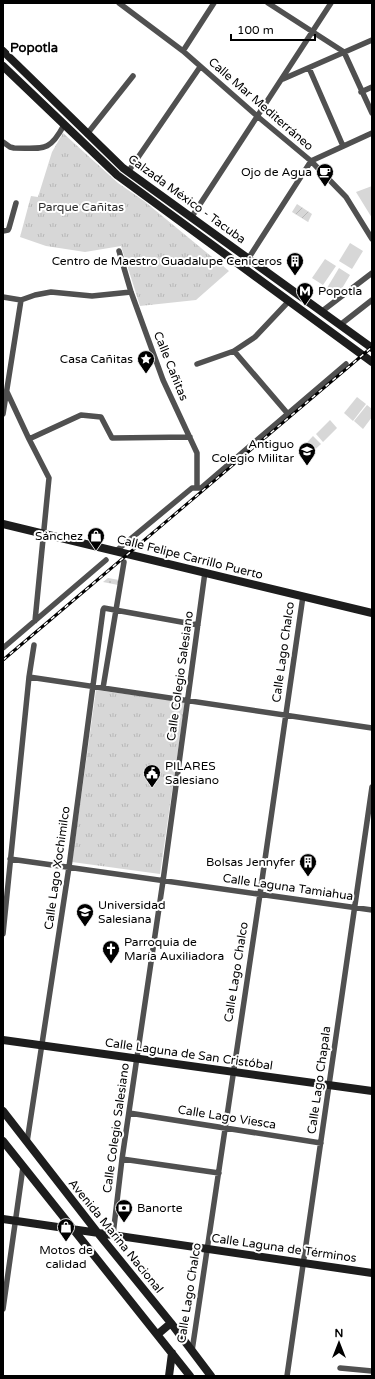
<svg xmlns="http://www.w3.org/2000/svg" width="375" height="1379" font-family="'Varela Round',sans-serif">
<defs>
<pattern id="grass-dots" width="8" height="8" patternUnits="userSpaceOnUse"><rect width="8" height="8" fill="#d7d7d7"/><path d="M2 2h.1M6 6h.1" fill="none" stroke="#b7b7b7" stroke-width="1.8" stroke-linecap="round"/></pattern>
<pattern id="park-tufts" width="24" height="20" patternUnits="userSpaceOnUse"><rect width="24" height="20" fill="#d7d7d7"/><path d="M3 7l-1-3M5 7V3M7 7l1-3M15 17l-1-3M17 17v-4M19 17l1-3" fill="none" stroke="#b7b7b7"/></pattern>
<pattern id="garden-furrows" width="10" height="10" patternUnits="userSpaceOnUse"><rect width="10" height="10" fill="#d7d7d7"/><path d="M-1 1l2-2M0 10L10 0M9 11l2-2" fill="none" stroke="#b7b7b7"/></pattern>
</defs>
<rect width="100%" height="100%" fill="#fff"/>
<path fill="url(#grass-dots)" d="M108,578L119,580L118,585L103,582Z"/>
<path fill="url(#park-tufts)" d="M63,133L118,183L144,201L229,271L196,300L140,306L121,246L85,252L46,246L20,237L31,196L38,197L52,152Z
M96,690L185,702L160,874L72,862Z"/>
<path fill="url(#garden-furrows)" d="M297,204L312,214L308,222L292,212Z"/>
<path fill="#d7d7d7" d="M372,186V218L356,192Z
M350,243L363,251L352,269L339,261Z
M325,259L336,266L323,285L312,278Z
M339,268L350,275L338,295L327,288Z
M357,397L366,404L353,421L344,413Z
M367,405L372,409V417L363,429L354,421Z
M330,420L337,428L323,442L316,434Z
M313,436L321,444L306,458L299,451Z"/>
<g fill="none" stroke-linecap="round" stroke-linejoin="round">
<path stroke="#505050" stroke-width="5.5" d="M119,3L183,51L257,116L311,161L346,197L372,239
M268,3L344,52L372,113
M183,51L214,3
M309,68L343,146
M283,79L372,40
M361,92L372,87
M87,134L133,76
M3,142L10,147L14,148C43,148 49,153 64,125
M128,172L200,67
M191,218L331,3
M3,231L8,230L9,228L16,203
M119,251L131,292L163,380L197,453V488
M248,259L311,161L372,133
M3,297L21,300L35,295L51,292L92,296L131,292
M321,312L372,273
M340,325L372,300
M234,351L288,414
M197,364L234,351L255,337L289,301
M7,392L29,439L49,478L35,621
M3,414L21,300
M29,439L81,415L101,417L112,438L190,437
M116,551L192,488H201L346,364
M3,648L106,560
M29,677L372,728
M103,688L124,562
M10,859L372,910
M3,934L29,677L34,645
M129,1113L321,1143
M27,1142L69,867L103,610L104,608L115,610L198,625
M122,1159L219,1173
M113,1235L122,1159L163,881L205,572
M3,1309L23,1167
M192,1351L260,894L303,596
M340,1368L372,1371
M287,1376L372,787"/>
<path stroke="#1d1d1d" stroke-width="8" d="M3,51L123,168L372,348
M3,66L117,175L372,362
M3,524L372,613
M3,1040L372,1091
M3,1111L97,1232L171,1323L211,1376
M3,1141L190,1376
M3,1219L372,1273
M158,1334L171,1323
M169,1376L172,1353"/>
<g stroke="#000" stroke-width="3">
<path id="rail" d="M3,660L372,347"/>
</g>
<use href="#rail" stroke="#fff" stroke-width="1.5" stroke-dasharray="4.5" stroke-linecap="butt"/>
</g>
<defs>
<g id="cafe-pin" transform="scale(0.9)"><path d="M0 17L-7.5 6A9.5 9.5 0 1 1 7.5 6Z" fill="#000" stroke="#fff"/><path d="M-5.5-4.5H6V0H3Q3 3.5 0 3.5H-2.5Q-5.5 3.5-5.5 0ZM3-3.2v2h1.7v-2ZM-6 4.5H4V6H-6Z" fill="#fff"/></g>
<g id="building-pin" transform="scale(0.9)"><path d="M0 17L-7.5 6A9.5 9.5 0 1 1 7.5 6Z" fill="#000" stroke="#fff"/><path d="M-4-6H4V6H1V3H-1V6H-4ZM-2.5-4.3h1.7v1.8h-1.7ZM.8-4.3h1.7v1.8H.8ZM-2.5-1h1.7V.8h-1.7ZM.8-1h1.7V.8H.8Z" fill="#fff"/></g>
<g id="metro-pin" transform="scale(0.9)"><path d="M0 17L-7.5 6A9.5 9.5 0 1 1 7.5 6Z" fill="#000" stroke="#fff"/><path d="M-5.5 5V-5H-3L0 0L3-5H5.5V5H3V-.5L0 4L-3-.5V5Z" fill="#fff"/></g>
<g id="sight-pin" transform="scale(0.9)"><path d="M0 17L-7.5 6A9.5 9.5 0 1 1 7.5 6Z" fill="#000" stroke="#fff"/><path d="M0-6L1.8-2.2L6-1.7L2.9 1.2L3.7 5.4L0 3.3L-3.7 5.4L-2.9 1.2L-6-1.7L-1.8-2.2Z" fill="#fff"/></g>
<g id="university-pin" transform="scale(0.9)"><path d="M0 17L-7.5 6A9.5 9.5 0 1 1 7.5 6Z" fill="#000" stroke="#fff"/><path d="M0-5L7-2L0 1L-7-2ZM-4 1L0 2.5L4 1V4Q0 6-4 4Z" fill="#fff"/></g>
<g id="shop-pin" transform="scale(0.9)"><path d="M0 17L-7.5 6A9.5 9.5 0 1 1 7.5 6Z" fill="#000" stroke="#fff"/><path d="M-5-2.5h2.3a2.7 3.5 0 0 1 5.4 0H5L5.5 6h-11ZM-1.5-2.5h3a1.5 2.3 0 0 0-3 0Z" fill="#fff"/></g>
<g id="civic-pin" transform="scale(0.9)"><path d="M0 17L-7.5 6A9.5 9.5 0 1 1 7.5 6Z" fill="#000" stroke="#fff"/><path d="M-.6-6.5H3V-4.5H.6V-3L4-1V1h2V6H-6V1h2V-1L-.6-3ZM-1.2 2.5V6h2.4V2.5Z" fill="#fff"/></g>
<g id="church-pin" transform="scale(0.9)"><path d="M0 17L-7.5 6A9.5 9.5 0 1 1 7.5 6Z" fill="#000" stroke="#fff"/><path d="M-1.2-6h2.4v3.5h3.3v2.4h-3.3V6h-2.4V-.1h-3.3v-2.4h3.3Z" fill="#fff"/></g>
<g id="bank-pin" transform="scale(0.9)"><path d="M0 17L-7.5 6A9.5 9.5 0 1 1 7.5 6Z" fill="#000" stroke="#fff"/><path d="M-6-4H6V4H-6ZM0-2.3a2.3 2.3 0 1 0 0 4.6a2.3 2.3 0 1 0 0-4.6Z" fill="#fff"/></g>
</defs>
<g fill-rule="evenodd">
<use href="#cafe-pin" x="325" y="172"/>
<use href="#building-pin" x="295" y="261"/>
<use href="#metro-pin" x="305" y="291"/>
<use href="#sight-pin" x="146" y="359"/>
<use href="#university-pin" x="307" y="451"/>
<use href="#shop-pin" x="96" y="536"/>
<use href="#civic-pin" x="152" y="773"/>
<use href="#building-pin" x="308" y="862"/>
<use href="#university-pin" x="85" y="912"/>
<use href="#church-pin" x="111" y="949"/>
<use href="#bank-pin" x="124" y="1208"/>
<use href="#shop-pin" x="66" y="1227"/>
</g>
<g text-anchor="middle" stroke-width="4" stroke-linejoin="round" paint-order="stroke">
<g font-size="12" fill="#000" stroke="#fff">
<text transform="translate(261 104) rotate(41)" y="4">Calle Mar Mediterráneo</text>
<text transform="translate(187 199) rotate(36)" y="4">Calzada México - Tacuba</text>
<text transform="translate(171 366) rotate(68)" y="4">Calle Cañitas</text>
<text transform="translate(190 557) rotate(14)" y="4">Calle Felipe Carrillo Puerto</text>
<text transform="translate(283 652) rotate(-82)" y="4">Calle Lago Chalco</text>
<text transform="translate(180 676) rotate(-82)" y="4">Calle Colegio Salesiano</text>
<text transform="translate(57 868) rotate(-82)" y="4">Calle Lago Xochimilco</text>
<text transform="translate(288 887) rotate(8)" y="4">Calle Laguna Tamiahua</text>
<text transform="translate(236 972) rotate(-81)" y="4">Calle Lago Chalco</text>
<text transform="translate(189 1054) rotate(8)" y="4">Calle Laguna de San Cristóbal</text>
<text transform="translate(319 1080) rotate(-82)" y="4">Calle Lago Chapala</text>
<text transform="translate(227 1117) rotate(9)" y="4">Calle Lago Viesca</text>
<text transform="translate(116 1128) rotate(-82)" y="4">Calle Colegio Salesiano</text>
<text transform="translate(116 1236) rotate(51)" y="4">Avenida Marina Nacional</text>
<text transform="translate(284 1248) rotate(8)" y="4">Calle Laguna de Términos</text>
<text transform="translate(189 1293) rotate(-81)" y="4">Calle Lago Chalco</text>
</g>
<g font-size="12" fill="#000" stroke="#fff" text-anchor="end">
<text x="312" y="176">Ojo de Agua</text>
<text x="282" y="265">Centro de Maestro Guadalupe Ceniceros</text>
<text x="318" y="295" text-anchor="start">Popotla</text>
<text x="133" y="363">Casa Cañitas</text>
<text x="294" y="448">Antiguo<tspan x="294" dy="14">Colegio Militar</tspan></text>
<text x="83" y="540">Sánchez</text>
<text x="165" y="770" text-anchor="start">PILARES<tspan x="165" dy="14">Salesiano</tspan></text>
<text x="295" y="866">Bolsas Jennyfer</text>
<text x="98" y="909" text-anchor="start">Universidad<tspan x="98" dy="14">Salesiana</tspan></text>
<text x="124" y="946" text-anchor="start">Parroquia de<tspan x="124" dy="14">María Auxiliadora</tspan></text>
<text x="137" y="1212" text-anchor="start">Banorte</text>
<text x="66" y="1254" text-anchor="middle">Motos de<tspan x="66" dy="14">calidad</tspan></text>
</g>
<g font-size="12" fill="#2e2e2e" stroke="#fff">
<text x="81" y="211">Parque Cañitas</text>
</g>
<g font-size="13" font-weight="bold" fill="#000" stroke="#fff">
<text x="34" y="52">Popotla</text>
</g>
</g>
<rect width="375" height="1379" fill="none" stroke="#000000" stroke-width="8"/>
<g transform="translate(339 1343)" stroke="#ffffff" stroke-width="3" paint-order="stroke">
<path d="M0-3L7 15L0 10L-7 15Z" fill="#000000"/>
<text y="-6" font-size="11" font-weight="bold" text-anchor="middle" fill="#000000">N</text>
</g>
<path d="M231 34v6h84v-6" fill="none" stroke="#000000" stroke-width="2"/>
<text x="237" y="34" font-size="12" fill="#000000" stroke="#ffffff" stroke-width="3" paint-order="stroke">100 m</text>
</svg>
